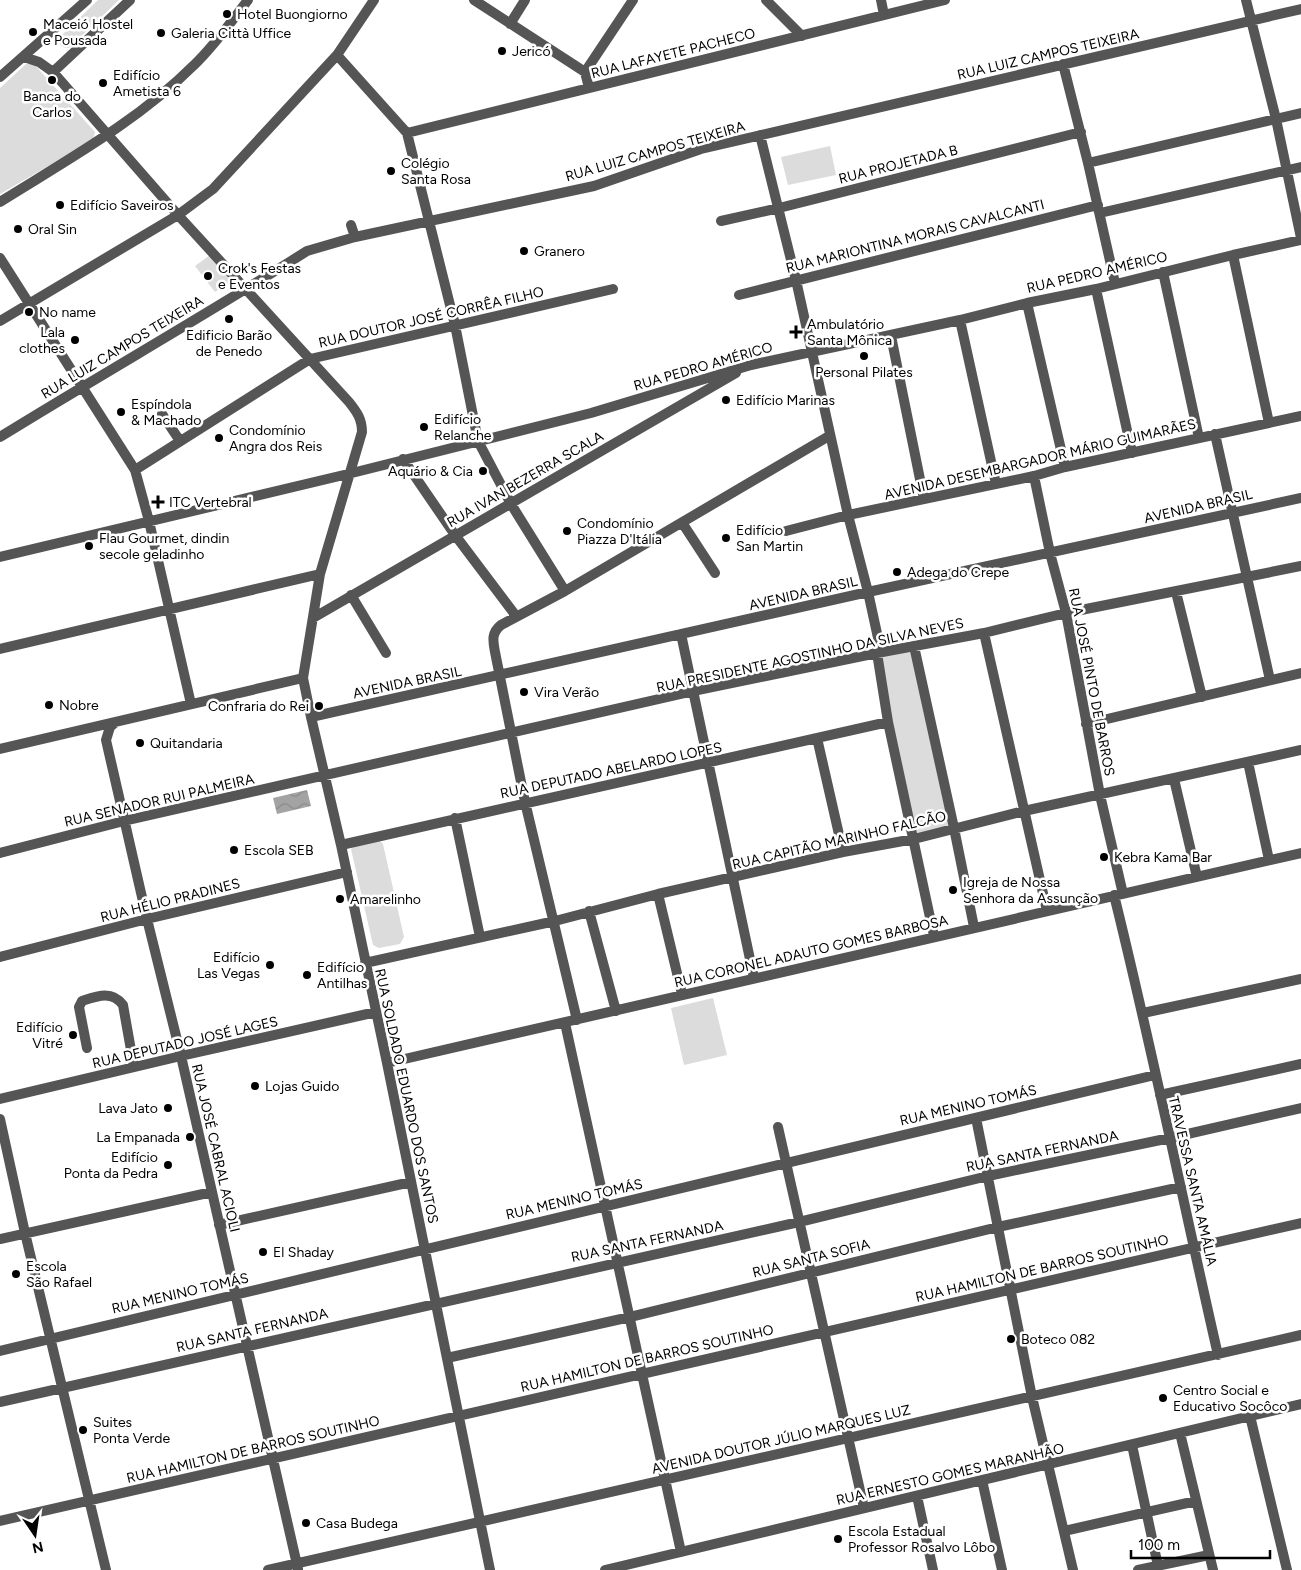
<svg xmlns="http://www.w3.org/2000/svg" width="1301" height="1570" font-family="Figtree,sans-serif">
<defs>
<pattern id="water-waves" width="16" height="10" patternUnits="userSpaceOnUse" patternTransform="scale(1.25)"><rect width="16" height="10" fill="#a3a3a3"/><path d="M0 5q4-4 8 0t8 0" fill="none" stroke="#8b8b8b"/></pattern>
</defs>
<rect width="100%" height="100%" fill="#fff"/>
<path fill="#dcdcdc" d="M98,0H119L69,48C62,49 58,44 59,38Z
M30,63L34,64L95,132L93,140L0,194V88L26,64Z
M830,146L836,175L788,185L781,157Z
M210,255L232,280L215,292L195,266Z
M914,646L954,828L914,839L877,653Z
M378,839L383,844L404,937L400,944L379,948L373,945L351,849L357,844Z
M713,998L727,1055L684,1065L671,1008Z"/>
<path fill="url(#water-waves)" d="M307,790L311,806L277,814L273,798Z"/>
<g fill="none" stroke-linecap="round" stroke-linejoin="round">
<path stroke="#555" stroke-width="10" d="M474,0L585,72L589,88
M766,0L802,36
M881,0L884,15
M1246,0L1276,119L1301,238
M510,24L525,0
M337,55L407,133L455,325L478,441L511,504L565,591
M24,57L39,62L53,72L178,215L349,402C357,412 362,419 362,432L320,574L303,678L311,717L341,845L387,1063L490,1570
M1063,64L1088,163L1115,283
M53,72L130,0
M585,72L633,0
M0,77L87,0
M407,133L945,0
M760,135L796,280L848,515L868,592L878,638L877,653L888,722L934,936
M1088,163L1301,113
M0,202C67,160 138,121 194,65C214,46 231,22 248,0
M1100,213L1301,167
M721,221L779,208L1081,132
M351,225L355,237
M1233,255L1269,423
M0,258L135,470L149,521L191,704
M1163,272L1199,438
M1096,289L1132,453
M739,295L1098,205
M1027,303L1065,467
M960,320L996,484
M0,321L178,215L213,189L337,55L374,0
M891,336L924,499
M162,414L180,441
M1215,434L1270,680
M0,437C102,374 206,315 307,251L355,237L594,186L701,149L1301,9
M403,459L455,535L516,616
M135,470L310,359L613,289
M1034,476L1050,553L1066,613L1100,795L1123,894
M683,524L715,573
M786,531L848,515L1034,476L1065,467L1301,416
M0,557L348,474L591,413L751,365L960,320L1027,303L1096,289L1233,255L1301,240
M1176,592L1202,697
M351,595L386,653
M313,618L736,373
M984,633L1047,911
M681,634L754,978
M914,646L954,828L974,927
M0,649L320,574
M311,717L868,592L1301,498
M116,722L110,727L106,740L147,919L181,1056L298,1569
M1086,724L1301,673
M817,738L843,852
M0,749L303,678
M1248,762L1269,860
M1174,779L1197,877
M455,818L480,937
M341,845L888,722
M0,853L124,821L694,691L877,653L984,633L1066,613L1301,566
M658,894L682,994
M1114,895C1152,1048 1183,1202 1218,1355
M589,911L616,1011
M0,957L147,919L347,872
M365,963L555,921L658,894L843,852L914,839L1024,811L1301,750
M1143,1013L1301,979
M577,1020L525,802L495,652C493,641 491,633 501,625L565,591L829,436
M565,1023L681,1552
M87,1048L79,1007L82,1001C97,996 112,990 123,1005L134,1067
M387,1063L1301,853
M1160,1095L1301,1064
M0,1099L181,1056L376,1012
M976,1118L1032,1397L1073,1570
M0,1119L25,1233L106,1570
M778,1127L864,1508
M219,1225L411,1182
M0,1239L212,1192
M0,1351L1155,1075
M447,1358L630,1317L998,1227L1181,1187
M0,1402L799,1222L988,1176L1170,1138L1301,1108
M1250,1416L1287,1570
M1180,1433L1213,1570
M1132,1445L1158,1566
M982,1480L1002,1570
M917,1496L933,1570
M0,1521L1301,1223
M1064,1531L1196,1501
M268,1570L1301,1335
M605,1570L1301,1404
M1138,1570L1209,1555"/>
</g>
<g fill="#000" stroke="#fff" stroke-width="2">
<circle cx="227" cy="14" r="5"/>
<circle cx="33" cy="32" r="5"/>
<circle cx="161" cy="33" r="5"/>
<circle cx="502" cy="51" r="5"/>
<circle cx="52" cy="80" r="5"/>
<circle cx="103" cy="83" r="5"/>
<circle cx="391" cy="171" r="5"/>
<circle cx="60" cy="205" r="5"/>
<circle cx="18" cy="229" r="5"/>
<circle cx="524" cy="251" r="5"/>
<circle cx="208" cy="276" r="5"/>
<circle cx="29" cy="312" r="5"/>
<circle cx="229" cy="319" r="5"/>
<path d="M793.5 324.5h5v5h5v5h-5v5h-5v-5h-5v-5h5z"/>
<circle cx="75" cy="340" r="5"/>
<circle cx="864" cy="356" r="5"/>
<circle cx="726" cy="400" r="5"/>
<circle cx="121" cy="412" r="5"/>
<circle cx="424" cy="427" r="5"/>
<circle cx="219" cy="438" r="5"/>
<circle cx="483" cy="471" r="5"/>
<path d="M155.5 494.5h5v5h5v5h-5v5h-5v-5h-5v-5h5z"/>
<circle cx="567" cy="531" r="5"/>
<circle cx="726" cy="538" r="5"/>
<circle cx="89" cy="546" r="5"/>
<circle cx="897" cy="572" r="5"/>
<circle cx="524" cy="692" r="5"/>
<circle cx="49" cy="705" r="5"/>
<circle cx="319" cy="706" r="5"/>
<circle cx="140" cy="743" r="5"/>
<circle cx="234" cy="850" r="5"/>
<circle cx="1104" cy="857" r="5"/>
<circle cx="953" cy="890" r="5"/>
<circle cx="340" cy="899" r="5"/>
<circle cx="270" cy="965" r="5"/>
<circle cx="307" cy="975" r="5"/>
<circle cx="73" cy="1035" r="5"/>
<circle cx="255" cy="1086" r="5"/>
<circle cx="168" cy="1108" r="5"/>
<circle cx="190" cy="1137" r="5"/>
<circle cx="168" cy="1165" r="5"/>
<circle cx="263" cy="1252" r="5"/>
<circle cx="16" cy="1274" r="5"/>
<circle cx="1011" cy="1339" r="5"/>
<circle cx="1163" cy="1398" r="5"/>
<circle cx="83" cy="1430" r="5"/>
<circle cx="306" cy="1523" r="5"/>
<circle cx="838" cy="1539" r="5"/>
</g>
<g text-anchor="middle" stroke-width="5" stroke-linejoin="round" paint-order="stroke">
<g font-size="14" fill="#000" stroke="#fff" text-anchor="start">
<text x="237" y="19">Hotel Buongiorno</text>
<text x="43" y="29">Maceió Hostel<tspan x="43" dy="16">e Pousada</tspan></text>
<text x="171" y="38">Galeria Città Uffice</text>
<text x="512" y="56">Jericó</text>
<text x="113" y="80">Edifício<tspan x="113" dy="16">Ametista 6</tspan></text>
<text x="52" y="101" text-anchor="middle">Banca do<tspan x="52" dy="16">Carlos</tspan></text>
<text x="401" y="168">Colégio<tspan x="401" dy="16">Santa Rosa</tspan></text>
<text x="70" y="210">Edifício Saveiros</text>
<text x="28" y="234">Oral Sin</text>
<text x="534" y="256">Granero</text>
<text x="218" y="273">Crok's Festas<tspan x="218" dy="16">e Eventos</tspan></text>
<text x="39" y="317">No name</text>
<text x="807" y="329">Ambulatório<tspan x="807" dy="16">Santa Mônica</tspan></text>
<text x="65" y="337" text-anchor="end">Lala<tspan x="65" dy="16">clothes</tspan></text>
<text x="229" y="340" text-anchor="middle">Edificio Barão<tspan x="229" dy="16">de Penedo</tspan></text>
<text x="864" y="377" text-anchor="middle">Personal Pilates</text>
<text x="736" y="405">Edifício Marinas</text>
<text x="131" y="409">Espíndola<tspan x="131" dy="16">&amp; Machado</tspan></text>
<text x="434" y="424">Edifício<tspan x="434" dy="16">Relanche</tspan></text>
<text x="229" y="435">Condomínio<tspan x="229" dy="16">Angra dos Reis</tspan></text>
<text x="473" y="476" text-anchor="end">Aquário &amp; Cia</text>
<text x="169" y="507">ITC Vertebral</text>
<text x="577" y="528">Condomínio<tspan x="577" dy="16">Piazza D'Itália</tspan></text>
<text x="736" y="535">Edifício<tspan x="736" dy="16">San Martin</tspan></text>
<text x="99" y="543">Flau Gourmet, dindin<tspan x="99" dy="16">secole geladinho</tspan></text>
<text x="907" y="577">Adega do Crepe</text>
<text x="534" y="697">Vira Verão</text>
<text x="59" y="710">Nobre</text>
<text x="309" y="711" text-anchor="end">Confraria do Rei</text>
<text x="150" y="748">Quitandaria</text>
<text x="244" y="855">Escola SEB</text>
<text x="1114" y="862">Kebra Kama Bar</text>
<text x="963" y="887">Igreja de Nossa<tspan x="963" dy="16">Senhora da Assunção</tspan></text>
<text x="350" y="904">Amarelinho</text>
<text x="260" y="962" text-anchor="end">Edifício<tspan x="260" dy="16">Las Vegas</tspan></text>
<text x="317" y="972">Edifício<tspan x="317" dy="16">Antilhas</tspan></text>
<text x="63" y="1032" text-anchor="end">Edifício<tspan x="63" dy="16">Vitré</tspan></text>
<text x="265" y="1091">Lojas Guido</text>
<text x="158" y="1113" text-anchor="end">Lava Jato</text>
<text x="180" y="1142" text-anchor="end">La Empanada</text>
<text x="158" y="1162" text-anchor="end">Edifício<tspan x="158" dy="16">Ponta da Pedra</tspan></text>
<text x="273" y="1257">El Shaday</text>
<text x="26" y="1271">Escola<tspan x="26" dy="16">São Rafael</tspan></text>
<text x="1021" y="1344">Boteco 082</text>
<text x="1173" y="1395">Centro Social e<tspan x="1173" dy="16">Educativo Socôco</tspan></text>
<text x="93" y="1427">Suites<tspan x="93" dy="16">Ponta Verde</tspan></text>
<text x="316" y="1528">Casa Budega</text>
<text x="848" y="1536">Escola Estadual<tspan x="848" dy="16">Professor Rosalvo Lôbo</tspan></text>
</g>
<g font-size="14" fill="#000" stroke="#fff">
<text transform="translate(673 53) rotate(-14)" y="5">RUA LAFAYETE PACHECO</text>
<text transform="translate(1048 54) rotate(-13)" y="5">RUA LUIZ CAMPOS TEIXEIRA</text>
<text transform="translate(655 151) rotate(-16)" y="5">RUA LUIZ CAMPOS TEIXEIRA</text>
<text transform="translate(898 164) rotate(-14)" y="5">RUA PROJETADA B</text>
<text transform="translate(915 236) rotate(-14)" y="5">RUA MARIONTINA MORAIS CAVALCANTI</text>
<text transform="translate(1097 272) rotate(-13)" y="5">RUA PEDRO AMÉRICO</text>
<text transform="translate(431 317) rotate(-13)" y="5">RUA DOUTOR JOSÉ CORRÊA FILHO</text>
<text transform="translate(122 347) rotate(-31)" y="5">RUA LUIZ CAMPOS TEIXEIRA</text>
<text transform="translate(703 366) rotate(-16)" y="5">RUA PEDRO AMÉRICO</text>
<text transform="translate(1040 459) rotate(-13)" y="5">AVENIDA DESEMBARGADOR MÁRIO GUIMARÃES</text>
<text transform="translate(525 479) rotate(-30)" y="5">RUA IVAN BEZERRA SCALA</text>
<text transform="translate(1198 506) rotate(-13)" y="5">AVENIDA BRASIL</text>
<text transform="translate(803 593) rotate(-13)" y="5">AVENIDA BRASIL</text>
<text transform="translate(810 655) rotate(-12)" y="5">RUA PRESIDENTE AGOSTINHO DA SILVA NEVES</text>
<text transform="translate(407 682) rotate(-12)" y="5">AVENIDA BRASIL</text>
<text transform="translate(1092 682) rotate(79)" y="5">RUA JOSÉ PINTO DE BARROS</text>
<text transform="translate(611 770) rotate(-12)" y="5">RUA DEPUTADO ABELARDO LOPES</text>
<text transform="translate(159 800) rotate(-13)" y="5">RUA SENADOR RUI PALMEIRA</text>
<text transform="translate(839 840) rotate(-13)" y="5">RUA CAPITÃO MARINHO FALCÃO</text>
<text transform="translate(170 900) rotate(-14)" y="5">RUA HÉLIO PRADINES</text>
<text transform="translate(811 951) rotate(-13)" y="5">RUA CORONEL ADAUTO GOMES BARBOSA</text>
<text transform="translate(185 1042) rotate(-13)" y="5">RUA DEPUTADO JOSÉ LAGES</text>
<text transform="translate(407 1096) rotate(78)" y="5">RUA SOLDADO EDUARDO DOS SANTOS</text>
<text transform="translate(968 1105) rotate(-13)" y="5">RUA MENINO TOMÁS</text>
<text transform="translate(216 1148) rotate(77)" y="5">RUA JOSÉ CABRAL ACIOLI</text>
<text transform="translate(1042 1151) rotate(-12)" y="5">RUA SANTA FERNANDA</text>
<text transform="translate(1193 1181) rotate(77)" y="5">TRAVESSA SANTA AMÁLIA</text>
<text transform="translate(574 1199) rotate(-13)" y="5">RUA MENINO TOMÁS</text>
<text transform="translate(647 1241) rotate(-12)" y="5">RUA SANTA FERNANDA</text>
<text transform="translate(811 1258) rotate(-14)" y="5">RUA SANTA SOFIA</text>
<text transform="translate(1042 1268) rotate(-13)" y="5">RUA HAMILTON DE BARROS SOUTINHO</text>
<text transform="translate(180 1293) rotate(-13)" y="5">RUA MENINO TOMÁS</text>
<text transform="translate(252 1330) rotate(-13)" y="5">RUA SANTA FERNANDA</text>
<text transform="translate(647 1358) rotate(-13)" y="5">RUA HAMILTON DE BARROS SOUTINHO</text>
<text transform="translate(781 1439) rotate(-13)" y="5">AVENIDA DOUTOR JÚLIO MARQUES LUZ</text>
<text transform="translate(253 1449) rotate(-13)" y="5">RUA HAMILTON DE BARROS SOUTINHO</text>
<text transform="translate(950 1474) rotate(-13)" y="5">RUA ERNESTO GOMES MARANHÃO</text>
</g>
</g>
<g transform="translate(35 1535) rotate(167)" stroke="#ffffff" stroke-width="4" paint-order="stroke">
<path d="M0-4L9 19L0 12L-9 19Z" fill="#000000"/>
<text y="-8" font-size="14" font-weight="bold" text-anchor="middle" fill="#000000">N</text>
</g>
<path d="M1131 1550v8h139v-8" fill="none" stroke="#000000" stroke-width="2.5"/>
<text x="1138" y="1550" font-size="15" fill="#000000" stroke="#ffffff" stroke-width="4" paint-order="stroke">100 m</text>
</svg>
